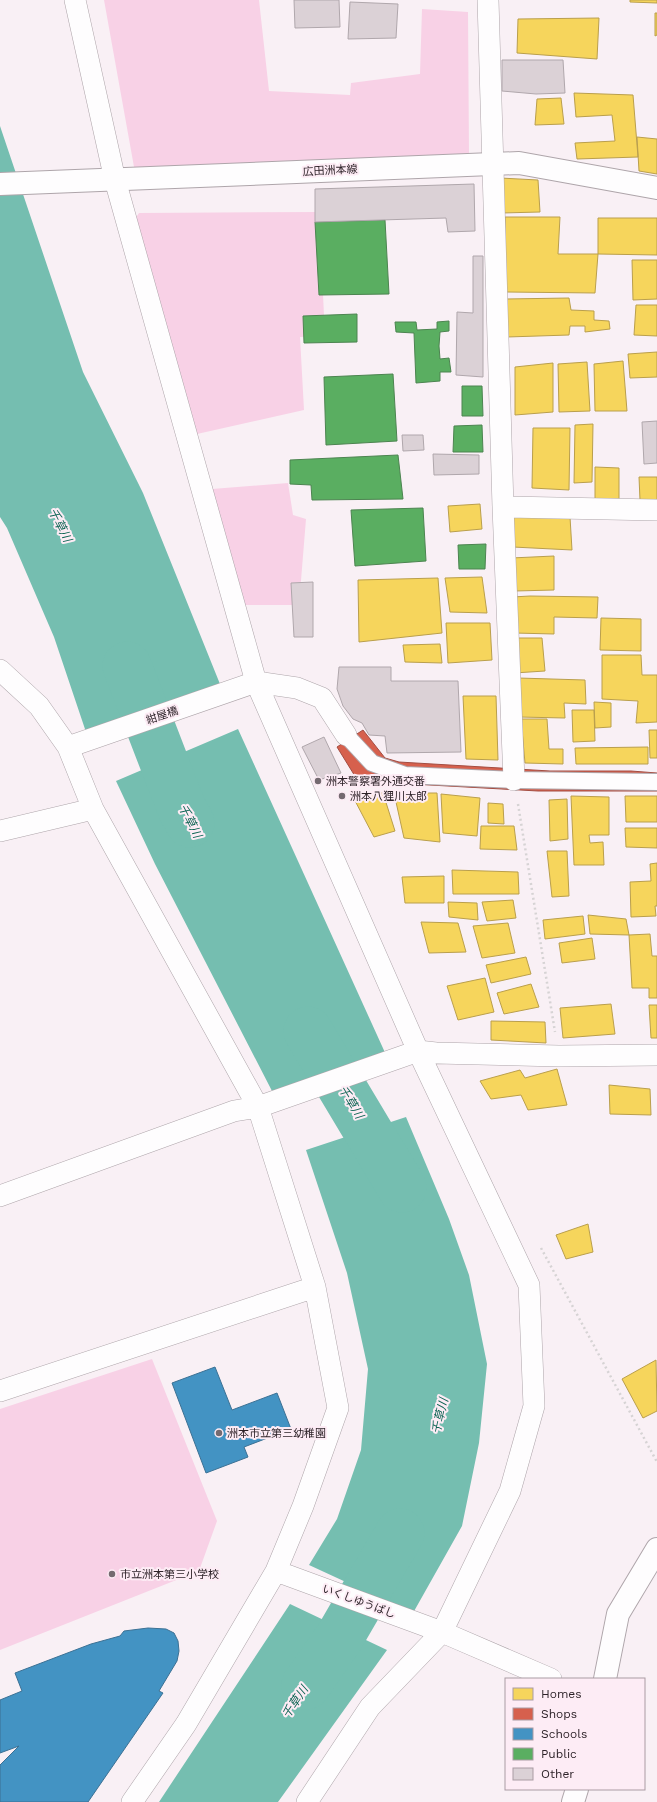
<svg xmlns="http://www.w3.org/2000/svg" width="657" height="1802" font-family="'Work Sans','Noto Sans JP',sans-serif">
<rect width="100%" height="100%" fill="#f9f0f5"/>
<path fill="#f8d1e6" d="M104,0H259L269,91L350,95L351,83L420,74L422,9L468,12L469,155L136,178Z
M319,212L325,336L300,337L304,410L197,434L135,219L139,213Z
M288,483L293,515L306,519L299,605H243L212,489Z
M152,1359L217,1521L199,1571L0,1650V1409Z"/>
<path fill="#75beb0" d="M0,126L83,372L143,493L222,689L87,735L54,637L7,528L0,517Z
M238,729L387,1057L272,1091L155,864L116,781Z
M406,1117L449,1219L469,1275L487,1364L479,1443L462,1526L413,1613L309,1565L337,1519L361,1450L368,1369L347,1273L306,1150Z
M290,1604L387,1650L278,1802H159Z"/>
<path fill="#f6d55c" stroke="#ba9f4c" d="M630,0H657V3L630,2Z
M655,13H657V35L655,36Z
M599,18L597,59L517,53L518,19Z
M574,93L633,95L638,157L577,159L575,143L615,141L612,115L576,117Z
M561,98L564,124L535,125L537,99Z
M637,137L657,139V174L639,171Z
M500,178L538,180L540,212L502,213Z
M505,217H560L558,254H598L595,293L506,292Z
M598,218H657V255L598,254Z
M632,260H657V299L633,300Z
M569,298L571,310L594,311V320L609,321L610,329L585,332V326H570L569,335L507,337L505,299Z
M636,305H657V336L634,335Z
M657,352V377L630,378L628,354Z
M623,361L627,411H595L594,364Z
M587,362L590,411L559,412L558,364Z
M553,363V412L515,415V367Z
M593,424L592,482L574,483L575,425Z
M533,428H570L569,490L532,488Z
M595,467L619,468V501L595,499Z
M639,477H657V500H640Z
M480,504L482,529L450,532L448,506Z
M512,514L570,517L572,550L513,547Z
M554,556V590L515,591L511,558Z
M482,577L487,613L450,612L445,578Z
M438,578L442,633L359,642L358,580Z
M530,596L598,597L597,618L554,617V634L514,633L512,597Z
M601,618L641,619V651L600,650Z
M446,623H490L492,660L448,663Z
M511,638H542L545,671L514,673Z
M440,644L442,663L405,662L403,645Z
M602,655H641L642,675H657V722L636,723L638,701L602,699Z
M518,678L585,680L586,704L564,703L565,718L519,717Z
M463,696H496L498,760L466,759Z
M594,702L611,703V727L595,728Z
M572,710H594L595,741L573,742Z
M521,719H547L549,749H563V764L525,763Z
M649,730H657V758H650Z
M648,747V764H576L575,748Z
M383,793L395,831L374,837L352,795Z
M394,793H437L440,842L404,838Z
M441,794L480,798L477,836L443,833Z
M571,796L609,797V835H589L590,843L603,842L604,865H574Z
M625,796H657V822H626Z
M567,799L568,839L550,841L549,800Z
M488,803L503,804L504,824L488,823Z
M481,826H514L517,850L480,849Z
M625,828H657V848L626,847Z
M547,851H567L569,896L552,897Z
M657,863V906H655L656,916L631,917L630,882L651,881L650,864Z
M452,870L518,872L519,894H453Z
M444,876V903H405L402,877Z
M513,900L516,918L487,921L482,902Z
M448,902L477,903L478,920L449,917Z
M588,915L626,919L629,935L590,934Z
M583,916L585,934L545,939L543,920Z
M421,922L458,923L466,952L429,953Z
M508,923L515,953L482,958L473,926Z
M650,934L652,956H657V998H649V988H632L629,935Z
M592,938L595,959L562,963L559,943Z
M526,957L531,974L491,983L486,965Z
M485,978L494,1012L458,1020L447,986Z
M531,984L539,1007L504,1014L497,993Z
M611,1004L615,1034L563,1038L560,1008Z
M649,1005H657V1038H651Z
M491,1021L545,1022L546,1043L491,1040Z
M557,1069L567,1105L528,1110L521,1095L491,1099L480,1081L520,1070L525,1078Z
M609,1085L650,1089L651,1115L610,1114Z
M588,1224L593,1252L566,1259L556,1235Z
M656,1360L657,1411L643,1418L622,1379Z"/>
<path fill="#d6604d" stroke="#a34d42" d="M363,730L385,758L399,762L550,771H631L657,773V791H538L358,781L337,747Z"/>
<path fill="#4393c3" stroke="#3c7194" d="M215,1367L232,1410L277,1393L291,1429L244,1447L248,1457L206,1473L172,1383Z
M148,1628L166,1629L174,1633L178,1641L179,1651L177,1661L159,1691L163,1693L88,1802H0V1765L19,1746L0,1753V1700L22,1691L15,1673L91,1644L120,1636L124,1631Z"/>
<path fill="#5aae61" stroke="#4c8450" d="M385,220L389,294L319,295L315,222Z
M357,314V342L304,343L303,316Z
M449,321V331L440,332L439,346L440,359L449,358L451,372H440V381L416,383L414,333L396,332L395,322H416L417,330L437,329V322Z
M393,374L397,441L326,445L324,377Z
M462,386H482L483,416H462Z
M482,425L483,452H453L454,426Z
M398,455L403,499L312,500L311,485L290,484V460Z
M423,508L426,561L355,566L351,510Z
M486,544L485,569H459L458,545Z"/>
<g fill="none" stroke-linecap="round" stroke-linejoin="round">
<path stroke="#75beb0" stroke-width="49" d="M127,666L182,809L190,823
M308,1031L402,1188
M306,1685L339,1638L400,1533"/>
</g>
<path fill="#dbd1d6" stroke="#b0a7ac" d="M294,0H339L340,27L295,28Z
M350,2L398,4L396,38L348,39Z
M502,60H563L565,93L536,94L502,91Z
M474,184L475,231L448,232L446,218L315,222V189Z
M473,256H483V377L456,375L457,312L473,313Z
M657,421V463L644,464L642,422Z
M402,435H423L424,450L403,451Z
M433,454L479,455V474L434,475Z
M313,582V637H294L291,583Z
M339,667H391V681H458L461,752L387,753L385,736L369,735L362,723L353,719L343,706L337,689Z
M324,737L341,773L319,780L302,747Z"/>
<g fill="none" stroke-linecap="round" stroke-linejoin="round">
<g stroke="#aea5aa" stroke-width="18">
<path id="pedestrian" d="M346,735L372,763L405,775L514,780L657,782"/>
</g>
<g stroke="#aea5aa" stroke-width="22">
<path id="minor" d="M75,0L115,180L256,682L418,1051L529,1285L534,1406L510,1491L442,1632L370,1707L307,1802
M488,0L503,507L514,780
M503,507L657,510
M0,670L39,706L68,747L93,809L258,1107L315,1287L338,1408L303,1506L276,1571L186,1724L132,1802
M68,747L256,682L297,688L322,698L346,735
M0,831L93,809
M0,1196L234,1111L258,1107L418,1051L436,1053L559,1056L657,1055
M0,1391L315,1287
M276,1571L442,1632L551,1679"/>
</g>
<g stroke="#aea5aa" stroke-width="24">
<path id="secondary" d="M0,184L519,163L657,188
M605,1679L618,1614L657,1549
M573,1802L577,1789"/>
</g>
<path stroke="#d6d3d4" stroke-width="2.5" stroke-dasharray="2 3" stroke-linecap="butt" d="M518,804L555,1032
M541,1248L657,1462"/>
<use href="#pedestrian" stroke="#fefdfe" stroke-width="16"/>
<use href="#minor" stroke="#fefdfe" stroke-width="21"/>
<use href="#secondary" stroke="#fefdfe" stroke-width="22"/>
</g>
<g fill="#746a70" stroke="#fdecf5" stroke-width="1.5">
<circle cx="318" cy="781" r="4"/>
<circle cx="342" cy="796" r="4"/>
<circle cx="219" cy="1433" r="4"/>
<circle cx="112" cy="1574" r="4"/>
</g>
<g text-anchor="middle" stroke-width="4" stroke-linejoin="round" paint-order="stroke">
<g font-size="11" fill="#2d2228" stroke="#fdecf5">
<text transform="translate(330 170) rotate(-3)" y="4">広田洲本線</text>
<text transform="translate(162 715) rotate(-19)" y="4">紺屋橋</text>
<text transform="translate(359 1601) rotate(20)" y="4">いくしゆうばし</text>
</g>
<g font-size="11" fill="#2d2228" stroke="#fdecf5" text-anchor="start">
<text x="326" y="785">洲本警察署外通交番</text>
<text x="350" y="800">洲本八狸川太郎</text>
<text x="227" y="1437">洲本市立第三幼稚園</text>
<text x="120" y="1578">市立洲本第三小学校</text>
</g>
<g font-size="12" font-style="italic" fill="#0c6453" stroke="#fdecf5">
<text transform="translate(60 525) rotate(63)" y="4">千草川</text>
<text transform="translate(190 821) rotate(63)" y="4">千草川</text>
<text transform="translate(351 1102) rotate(59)" y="4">千草川</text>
<text transform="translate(440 1416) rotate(-77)" y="4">千草川</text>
<text transform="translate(295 1702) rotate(-56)" y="4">千草川</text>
</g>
</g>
<rect x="505" y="1678" width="140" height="112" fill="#fdecf5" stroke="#aa9ba3"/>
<rect x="513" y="1688" width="20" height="12" fill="#f6d55c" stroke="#aa9ba3"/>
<text x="541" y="1698" font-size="12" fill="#2d2228">Homes</text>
<rect x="513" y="1708" width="20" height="12" fill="#d6604d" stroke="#aa9ba3"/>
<text x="541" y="1718" font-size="12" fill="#2d2228">Shops</text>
<rect x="513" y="1728" width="20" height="12" fill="#4393c3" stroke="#aa9ba3"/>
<text x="541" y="1738" font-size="12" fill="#2d2228">Schools</text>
<rect x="513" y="1748" width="20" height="12" fill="#5aae61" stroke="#aa9ba3"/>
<text x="541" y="1758" font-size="12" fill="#2d2228">Public</text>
<rect x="513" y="1768" width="20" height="12" fill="#dbd1d6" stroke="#aa9ba3"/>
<text x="541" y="1778" font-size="12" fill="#2d2228">Other</text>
</svg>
